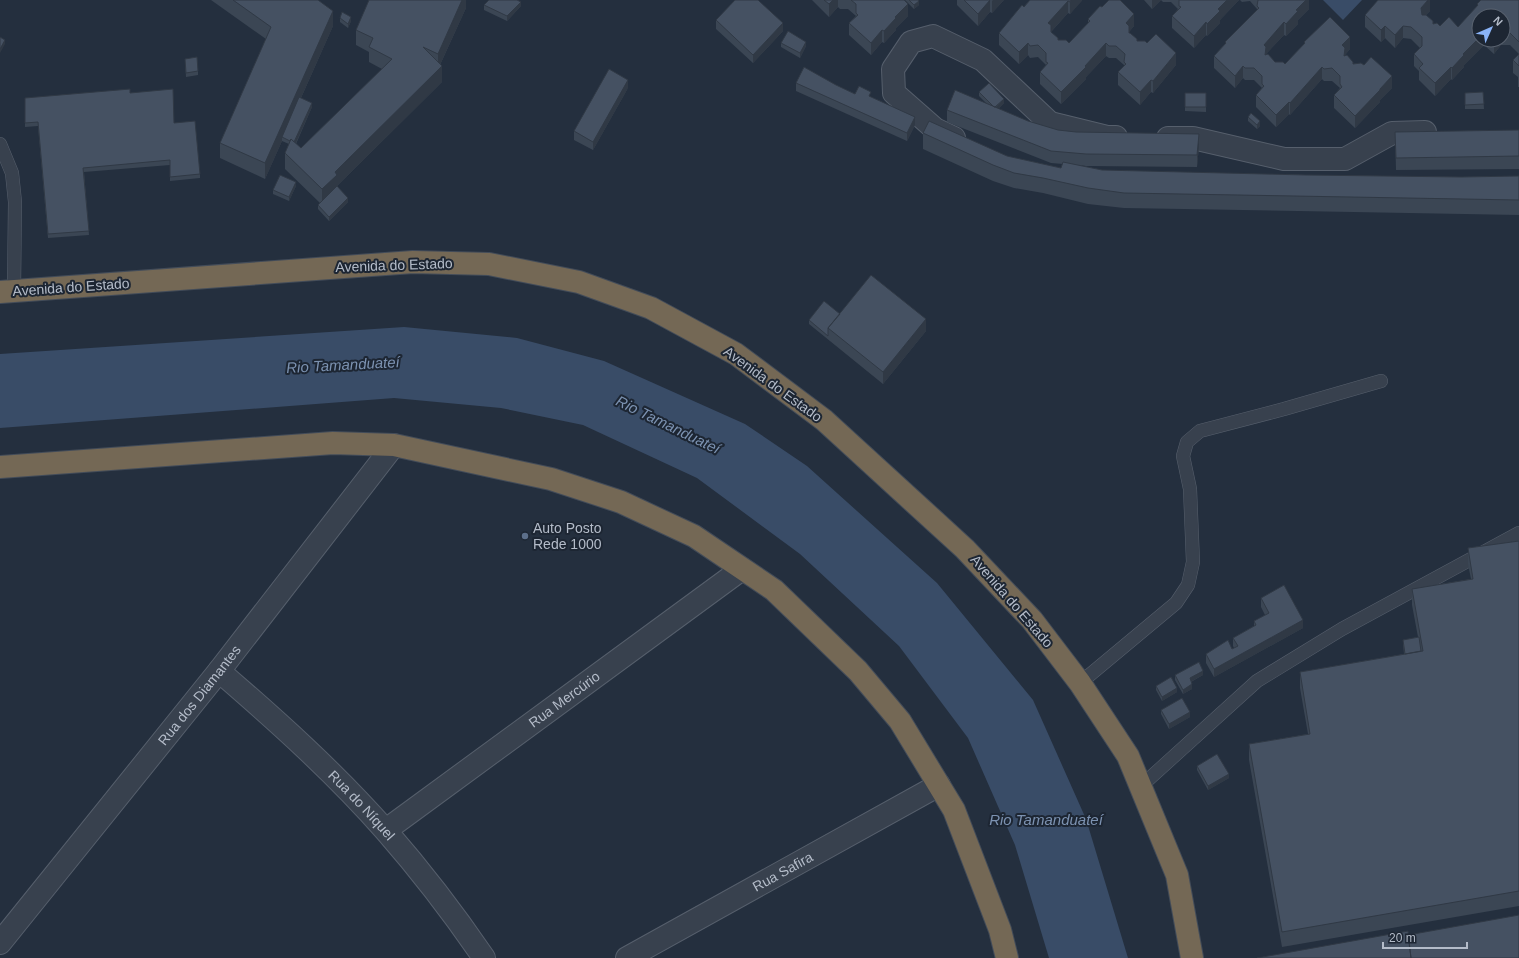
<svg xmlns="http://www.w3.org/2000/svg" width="1519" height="958" font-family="Helvetica,sans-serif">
<rect width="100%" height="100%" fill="#242f3e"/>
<path fill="#394c67" d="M1323,0H1362L1343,20Z
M404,327L517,338L604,361L745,424L807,466L937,583L1033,700L1086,819L1128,958H1049L1015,845L968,738L899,646L800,554L697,478L583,425L501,408L394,398L0,428V354Z"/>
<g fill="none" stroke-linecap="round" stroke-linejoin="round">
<g stroke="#565f6c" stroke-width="14">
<path id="lane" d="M0,144L12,173L15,202L14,291
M1080,683L1176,603L1188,585L1193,562L1190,489L1183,456L1187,442L1200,431L1284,409L1381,381
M1140,787L1257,681L1342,629L1519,533"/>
</g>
<g stroke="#565f6c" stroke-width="24">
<g id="street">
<path d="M954,138L935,129L894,93L893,69L911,42L933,36L983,60L1050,123L1107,137H1116"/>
<path d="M1168,138H1193L1284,159H1345L1392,133L1425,132"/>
<path id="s1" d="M219,671C277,721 335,773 386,831C421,871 454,914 484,958"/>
<path id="s2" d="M386,830L742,569"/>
<path id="s3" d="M0,943L219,671L394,445"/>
<path id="s4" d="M627,958L939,785"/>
</g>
</g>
<g stroke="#434c59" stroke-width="24">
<path id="highway" d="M0,292L413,262L489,264L579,282L651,308L736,354L824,420L965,549L1032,620L1080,683L1128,756L1177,875L1192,958
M0,467L333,443L394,445L551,479L621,502L694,536L774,590L858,671L900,721L954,810L1000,930L1007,958"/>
</g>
<use href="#lane" stroke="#38414e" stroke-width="13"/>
<use href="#street" stroke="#38414e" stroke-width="22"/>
<use href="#highway" stroke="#746855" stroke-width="22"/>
</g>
<path fill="#3b4654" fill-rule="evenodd" d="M211,0H318L333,26L301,98L312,107L296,144L301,148L382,69L369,62V52L356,45V30L462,0H466V8L440,65L442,82L337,186L348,202L329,221L318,209V205L320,203L285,169V153L289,144L282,141L265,179L220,158V143L266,39Z
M812,0H904L908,16L896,28V30L884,43L882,42L871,55L849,35V23L856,16L848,9H840L838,7L829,17Z
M905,0H918L919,5L914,9Z
M957,0H1004L992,13L990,12L978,26L957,5Z
M1030,0H1082L1070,14L1068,13L1051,32L1058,40L1069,43L1088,23V19L1134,26L1129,32V33L1137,41L1176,65L1153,93L1151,92L1140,105L1118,85V72L1124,67V65L1116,58H1109L1106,56L1086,77V79L1061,104L1040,84V72L1046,66V65L1038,57L1030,58L1028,55L1019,64L999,45V33Z
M1144,0H1161L1152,9Z
M1161,0H1239L1220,20V23L1207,36L1206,35L1194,48L1172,28V16L1178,9L1171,2H1163Z
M1240,0H1309V9L1298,20V24L1286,36L1284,35L1266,54V55L1275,62L1285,64L1304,44V42L1350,49L1345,55L1353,64L1364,65L1392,88L1380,100V102L1355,128L1334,108V95L1340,88L1332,81H1324L1322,79L1290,115L1289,114L1276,127L1256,107V95L1262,88L1254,80H1245L1243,78L1235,88L1214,68V56L1225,44V42L1257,10V9L1250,1L1242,2Z
M1430,0V11L1426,15L1433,24L1440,26L1458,27L1477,7V4L1519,0V54L1510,45H1501L1494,54L1484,45L1464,65V67L1452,80L1451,79L1435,96L1419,80V71L1414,66V54L1420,48L1411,39L1403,38L1395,48L1385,38L1381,42L1365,27V15ZM1479,16H1503V40H1479Z
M484,5L521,6L507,21L484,10Z
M340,18L351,21L348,28L340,22Z
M716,20L783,31L753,63L716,29Z
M781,43L806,46L800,58L781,47Z
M1519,54V87H1518V77L1513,73V60Z
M185,59L198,71V75L186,77Z
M796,83L836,85L855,94L871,97L915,125L907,141L796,91Z
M628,88L593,150L574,140V131Z
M979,92L1004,103L998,109L1028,121L1058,130L1199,146L1197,167L1086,166L1078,165L1102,170L1306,175L1461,177L1519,176V215L1124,208L1088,204L1043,193L1014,188L993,181L923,149V133L1007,156L1061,168L1063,164L1051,163L947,122V110L987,104L979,96Z
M1483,92L1484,109H1465V93Z
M130,93L174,123L200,174V178L170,181V165L84,172L89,235L48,238L38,126L25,127V98Z
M1185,93H1206V112L1185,111Z
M1248,117L1260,126L1257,129L1248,121Z
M1519,130V169L1396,170L1395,132Z
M296,186L289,201L273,194V190Z
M840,314L926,331L883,384L809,324V320Z
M1519,541V906L1282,947L1249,760V744L1308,734L1300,688V672L1404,654L1403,644V640L1418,637L1412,605V589L1471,579L1468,564V548Z
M1261,598L1303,628L1214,677L1206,663V654L1234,648L1233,646V638L1254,626V621L1265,615L1261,607Z
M1175,675H1203L1191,682L1192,689L1183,694L1175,680Z
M1156,686L1177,692L1162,701L1156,690Z
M1161,710L1190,717L1169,729L1161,714Z
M1197,766L1229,778L1208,790L1197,770Z"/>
<path fill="#303945" d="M462,0H466V8L438,69V54Z
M833,0H838V7L829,17V4Z
M990,0V12L978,26V14Z
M993,0H1004L992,13V1Z
M1071,0H1082V1L1070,14V2Z
M1152,0H1161L1152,9Z
M1227,0H1239L1220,20V23L1207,36V24L1218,9Z
M1306,0H1309V9L1298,20V24L1286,36V24L1296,10Z
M1428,0H1430V11L1421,20V8Z
M919,1V5L914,9V5Z
M1068,1V13L1048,35V23Z
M521,2V6L507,21V16Z
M908,4V16L896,28V30L884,43V31L895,17Z
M333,11V26L283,138L282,137V141L265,179V163Z
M1134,14V26L1129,32L1126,23Z
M351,17V21L348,28V24Z
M1206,22V35L1194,48V36Z
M1284,22V35L1266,54V59L1264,57V45Z
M783,23V31L753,63V55Z
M1385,26V38L1381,42V30Z
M1403,26V38L1395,48V35Z
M882,30V42L871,55V43Z
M1350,37V49L1345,55V61L1344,56L1342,45Z
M1479,38V40H1484V45L1464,65V67L1452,80V68L1463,54Z
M5,40V44L0,53V49Z
M1495,40H1501V45L1494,54V42Z
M806,42V46L800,58V53Z
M1028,43V55L1019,64V52Z
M1106,43V56L1086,77V79L1061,104V92Z
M1176,53V65L1153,93V81Z
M442,66V82L337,186L322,205V189L335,172Z
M1243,66V78L1235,88V76Z
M1322,67V79L1290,115V103Z
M1451,67V79L1435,96V83Z
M1392,76V88L1380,100V102L1355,128V116Z
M628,80V88L593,150V142Z
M1151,80V92L1140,105V92Z
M1004,99V103L995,112V108Z
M1289,102V114L1276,127V115Z
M312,103V107L294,147V143Z
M915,117V125L907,141V133Z
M1260,121V126L1257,129V125Z
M1199,134V146L1197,167V155Z
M296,182V186L289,201V197Z
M348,198V202L329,221V217Z
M926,319V331L883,384V372Z
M1303,620V628L1214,677V669Z
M1203,671V675L1190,682V678Z
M1192,684V689L1183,694V690Z
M1177,688V692L1162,701V697Z
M1190,712V717L1169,729V724Z
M1229,774V778L1208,790V786Z"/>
<path fill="#455162" stroke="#303945" d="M233,0H318L333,11L265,163L220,143L271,27Z
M369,0H462L438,54L423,47L442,66L335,172L337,175L322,189L285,153L291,139L301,148L392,59L369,47L373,38L356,30Z
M489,0H517L521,2L507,16L484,5Z
M735,0H758L783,23L753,55L716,20Z
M824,0H833L829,4Z
M851,0H904L908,4L895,17L896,18L884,31L882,30L871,43L849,23L858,15L856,13V4Z
M909,0H918L919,1L914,5Z
M964,0H990L978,14Z
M1030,0H1071L1070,2L1068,1L1048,23L1051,25V32L1058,38V40H1066L1069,43L1090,21L1088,19L1100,6L1102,7L1109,0H1120L1134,14L1126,23L1129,26V33H1130L1137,39V41H1145L1147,43L1156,34L1176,53L1153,81L1151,80L1140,92L1118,72L1126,64L1124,62L1125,54L1116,46H1109L1106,43L1085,66L1086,67L1061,92L1040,72L1048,63L1046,62V53L1038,45L1030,46L1028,43L1019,52L999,33L1022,5L1024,7Z
M1179,0H1227L1218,9L1220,11L1207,24L1206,22L1194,36L1172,16L1181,7L1179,6Z
M1258,0H1306L1296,10L1298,11L1286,24L1284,22L1264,45L1266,47L1265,55L1268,54L1275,62H1283L1285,64L1305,43L1304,42L1330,17L1350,37L1342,45L1345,48L1344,56L1347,55L1353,62V64L1361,63L1364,65L1371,57L1392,76L1380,89V90L1355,116L1334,95L1342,87L1340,84V76L1332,68L1324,69L1322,67L1290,103L1289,102L1276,115L1256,95L1264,86L1262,84V76L1254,68H1245L1243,66L1235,76L1214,56L1226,43L1225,42L1259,8L1257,6Z
M1378,0H1428L1421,8L1422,15H1426L1433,21V24L1437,23L1440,26L1449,17L1458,27L1478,5L1477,4L1481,0H1519V42L1510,33H1503V16H1479V38L1463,54L1464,55L1452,68L1451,67L1435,83L1419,68L1423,64L1414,54L1422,46V37L1411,27L1403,26L1395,35L1385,26L1381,30L1365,15Z
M342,12L351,17L348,24L340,18Z
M788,31L806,42L800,53L781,43Z
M0,37L5,40L0,49Z
M1519,54V66L1513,60Z
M197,57L198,71L186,73L185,59Z
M804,67L836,85L855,94L859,86L871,92L869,96L915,117L907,133L796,83Z
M609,69L628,80L593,142L574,131Z
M989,83L1004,99L995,107H994L979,92Z
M130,89V93L173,89L174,123L195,121L200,174L170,177V160L83,168L89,231L48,234L38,122L25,123V98Z
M955,90L1028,121L1058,130L1076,132L1199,134L1197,155L1086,154L1051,151L947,110Z
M1483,92L1484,104L1465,105V93Z
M1185,93H1206V107H1185Z
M299,97L312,103L294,142L291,139L290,141L282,137Z
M1251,113L1260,121L1257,125L1248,117Z
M929,121L1007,156L1061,168L1063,162L1102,170L1306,175L1461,177L1519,176V200L1124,193L1088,188L1043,178L1014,173L993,165L923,133Z
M1519,130V156L1396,158L1395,132Z
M280,175L296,182L289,197L273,190Z
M337,186L348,198L329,217L318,205Z
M871,275L926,319L883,372L828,328Z
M824,301L840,314L828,328V336L809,320Z
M1519,541V891L1282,932L1249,744L1310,734L1300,672L1423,651L1412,589L1473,579L1468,548Z
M1284,585L1303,620L1214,669L1206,654L1228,640L1232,649L1238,646L1233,638L1256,625L1254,621L1269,613L1261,598Z
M1419,637L1421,651L1405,654L1403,640Z
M1199,662L1203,671L1190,678L1192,684L1183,690L1175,675Z
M1171,677L1177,688L1162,697L1156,686Z
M1182,698L1190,712L1169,724L1161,710Z
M1217,754L1229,774L1208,786L1197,766Z
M1519,915V958H1411L1408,935Z
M1408,931L1411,958H1257Z"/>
<circle fill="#5c6f8a" stroke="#1d2633" stroke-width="1.5" cx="525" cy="536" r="4"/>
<g text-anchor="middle" stroke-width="4" stroke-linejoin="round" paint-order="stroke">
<g font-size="14" fill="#b4bcc9" stroke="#1d2633">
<text transform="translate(394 265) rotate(-2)" y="5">Avenida do Estado</text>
<text transform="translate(71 287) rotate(-4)" y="5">Avenida do Estado</text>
<text transform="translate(773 384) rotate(36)" y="5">Avenida do Estado</text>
<text transform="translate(1012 601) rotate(49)" y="5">Avenida do Estado</text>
<text dy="5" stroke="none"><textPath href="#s3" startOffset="318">Rua dos Diamantes</textPath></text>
<text dy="5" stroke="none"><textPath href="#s2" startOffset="221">Rua Mercúrio</textPath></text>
<text dy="5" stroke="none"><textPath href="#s1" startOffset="196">Rua do Níquel</textPath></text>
<text dy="5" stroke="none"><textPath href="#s4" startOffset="178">Rua Safira</textPath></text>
</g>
<g font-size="14" fill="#b4bcc9" stroke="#1d2633" text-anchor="start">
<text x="533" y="533">Auto Posto<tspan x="533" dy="16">Rede 1000</tspan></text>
</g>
<g font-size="15" font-style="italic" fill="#7c92b1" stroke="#1d2633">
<text transform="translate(343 365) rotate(-3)" y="5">Rio Tamanduateí</text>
<text transform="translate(668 425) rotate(26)" y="5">Rio Tamanduateí</text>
<text x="1046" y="825">Rio Tamanduateí</text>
</g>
</g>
<g transform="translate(1491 28) rotate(45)"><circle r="19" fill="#1d2633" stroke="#59626f"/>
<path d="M0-3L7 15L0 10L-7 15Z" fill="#8ab4f8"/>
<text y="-6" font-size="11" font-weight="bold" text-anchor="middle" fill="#b4bcc9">N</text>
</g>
<path d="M1383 942v6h84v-6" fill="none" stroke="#b4bcc9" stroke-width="2"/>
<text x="1389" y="942" font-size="12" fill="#b4bcc9" stroke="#1d2633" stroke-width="3" paint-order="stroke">20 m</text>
</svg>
